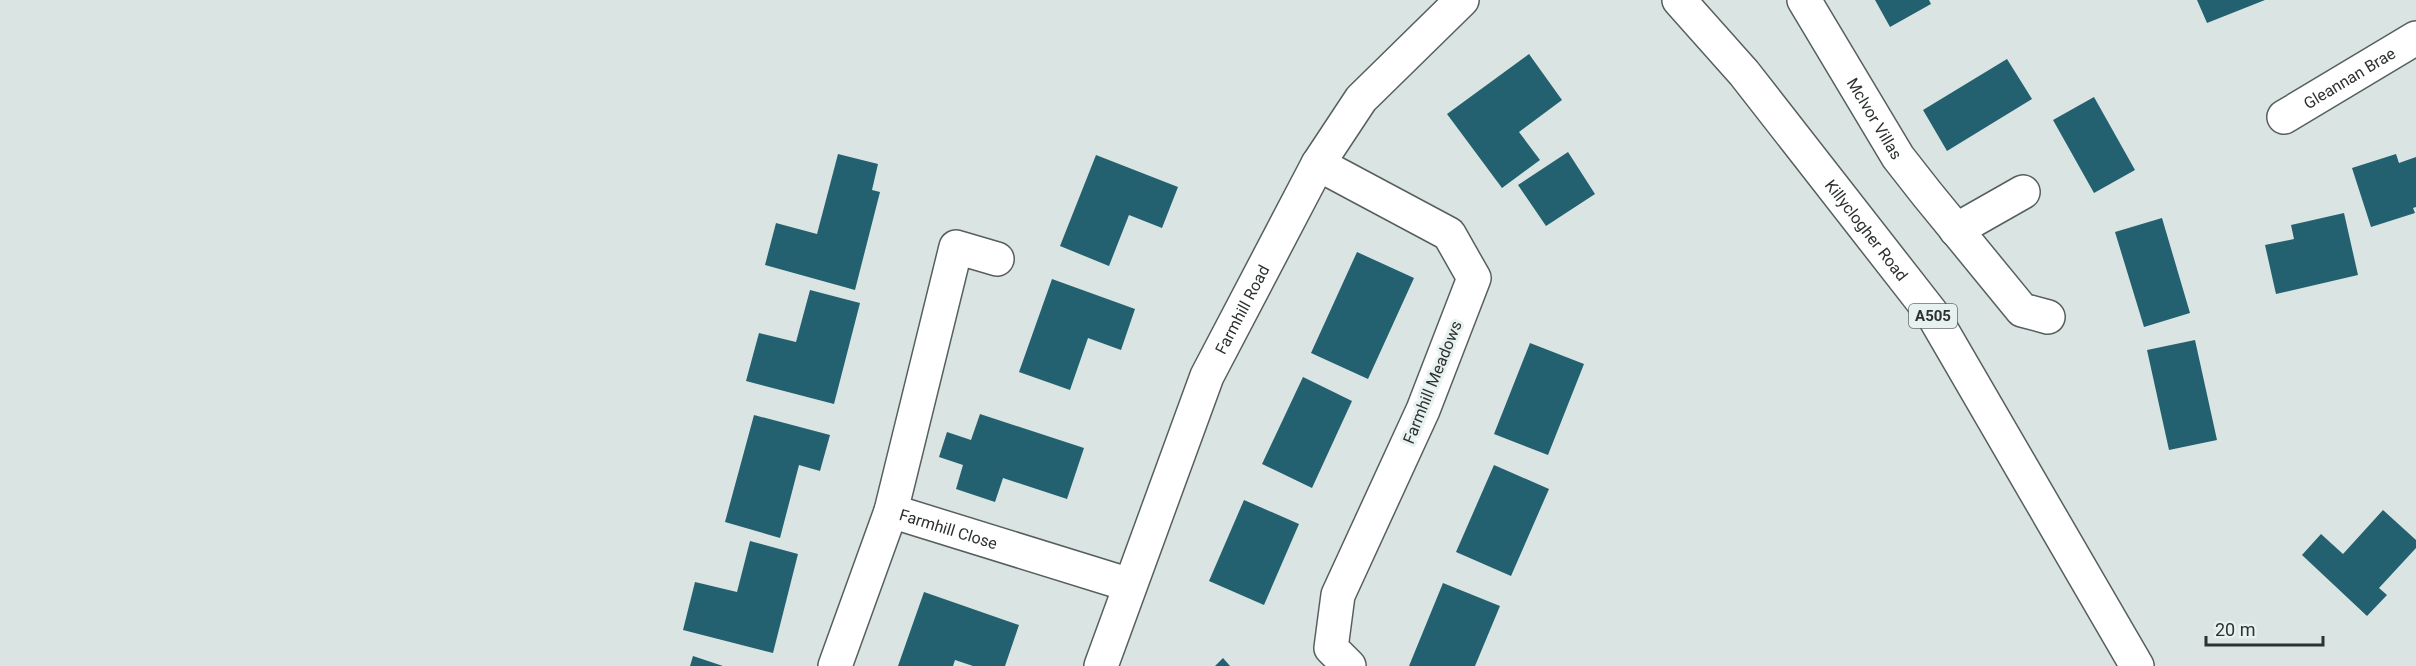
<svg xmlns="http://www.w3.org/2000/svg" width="2416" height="666" font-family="Roboto,sans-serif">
<rect width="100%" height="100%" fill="#dae5e3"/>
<path fill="#236170" d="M1875,0H1929L1931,4L1890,27Z
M2197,0H2265L2207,23Z
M1529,54L1562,100L1519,132L1540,160L1502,188L1447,114Z
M2007,59L2032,99L1947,151L1923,110Z
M2094,97L2135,170L2094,193L2053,120Z
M1568,152L1595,194L1546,226L1518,185Z
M838,154L878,164L872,190L880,192L855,290L765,265L776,223L817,234Z
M2396,154L2399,163L2416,157V207L2413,208L2415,213L2371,227L2352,168Z
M1096,155L1178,187L1162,228L1129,215L1109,266L1060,246Z
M2344,213L2358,275L2276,294L2265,245L2294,239L2291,225Z
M2162,218L2190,313L2144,327L2115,232Z
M1357,252L1414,278L1368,379L1311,353Z
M1052,279L1135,309L1121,350L1088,338L1070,390L1019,372Z
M810,290L860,303L834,404L746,381L759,333L796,342Z
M2195,340L2217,440L2169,450L2147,350Z
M1530,343L1584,364L1548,455L1494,434Z
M1303,377L1352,401L1312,488L1262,464Z
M980,414L1084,448L1067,499L1003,478L995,502L956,489L963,465L939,457L947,432L971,440Z
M754,415L830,435L820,471L799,465L780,538L725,522Z
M1494,465L1549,489L1511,576L1456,552Z
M1244,500L1299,524L1264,605L1209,581Z
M2383,510L2416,540V548L2379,588L2387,595L2367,616L2302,555L2321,534L2343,554Z
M750,541L798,554L773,653L683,630L695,582L737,592Z
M1443,583L1500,606L1475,666H1409Z
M924,592L1019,625L1005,666H973L955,660L953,666H898Z
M693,656L723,666H690Z
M1223,658L1230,666H1215Z"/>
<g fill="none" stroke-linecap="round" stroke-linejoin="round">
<g stroke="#565f5e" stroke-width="36">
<g id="minor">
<path id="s1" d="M1804,0L1898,157L1927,194L2022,310L2048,317"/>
<path id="s2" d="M2284,117L2416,38"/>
<path d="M1318,164L1449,234L1474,278L1423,410L1338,595L1331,648L1349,666"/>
<path d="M1956,230L2023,192"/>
<path d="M891,511L956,247L997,259"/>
<path id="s3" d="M835,666L891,511L1130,585"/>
<path id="s4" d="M1101,666L1207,376L1318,164L1361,99L1462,0"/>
</g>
</g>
<g stroke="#565f5e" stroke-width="36">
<g id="trunk">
<path id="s5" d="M1679,0L1744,73L1933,315L2137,666"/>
</g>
</g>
<use href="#minor" stroke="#fff" stroke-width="33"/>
<use href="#trunk" stroke="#fff" stroke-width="33"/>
</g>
<g text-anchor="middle" stroke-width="6" stroke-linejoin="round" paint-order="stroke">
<rect fill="#e7f2f0" stroke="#656b6a" stroke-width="1.5" x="1909" y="304" width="48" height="24" rx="4.5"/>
<g font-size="15" font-weight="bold" fill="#2d3130">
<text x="1933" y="321">A505</text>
</g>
<g font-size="16" fill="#2d3130" stroke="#e7f2f0">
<text dy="6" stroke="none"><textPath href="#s2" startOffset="76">Gleannan Brae</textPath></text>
<text dy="6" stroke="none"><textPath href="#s1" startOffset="138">McIvor Villas</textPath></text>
<text dy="6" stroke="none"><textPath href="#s5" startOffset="297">Killyclogher Road</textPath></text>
<text dy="6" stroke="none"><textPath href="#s4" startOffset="384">Farmhill Road</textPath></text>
<text transform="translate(1432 382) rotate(-68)" y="6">Farmhill Meadows</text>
<text dy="6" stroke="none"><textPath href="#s3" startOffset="225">Farmhill Close</textPath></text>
</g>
</g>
<path d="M2206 636v9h117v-9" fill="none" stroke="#2d3130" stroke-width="3"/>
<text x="2215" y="636" font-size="18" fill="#2d3130" stroke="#e7f2f0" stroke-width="4.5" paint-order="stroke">20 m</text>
</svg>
